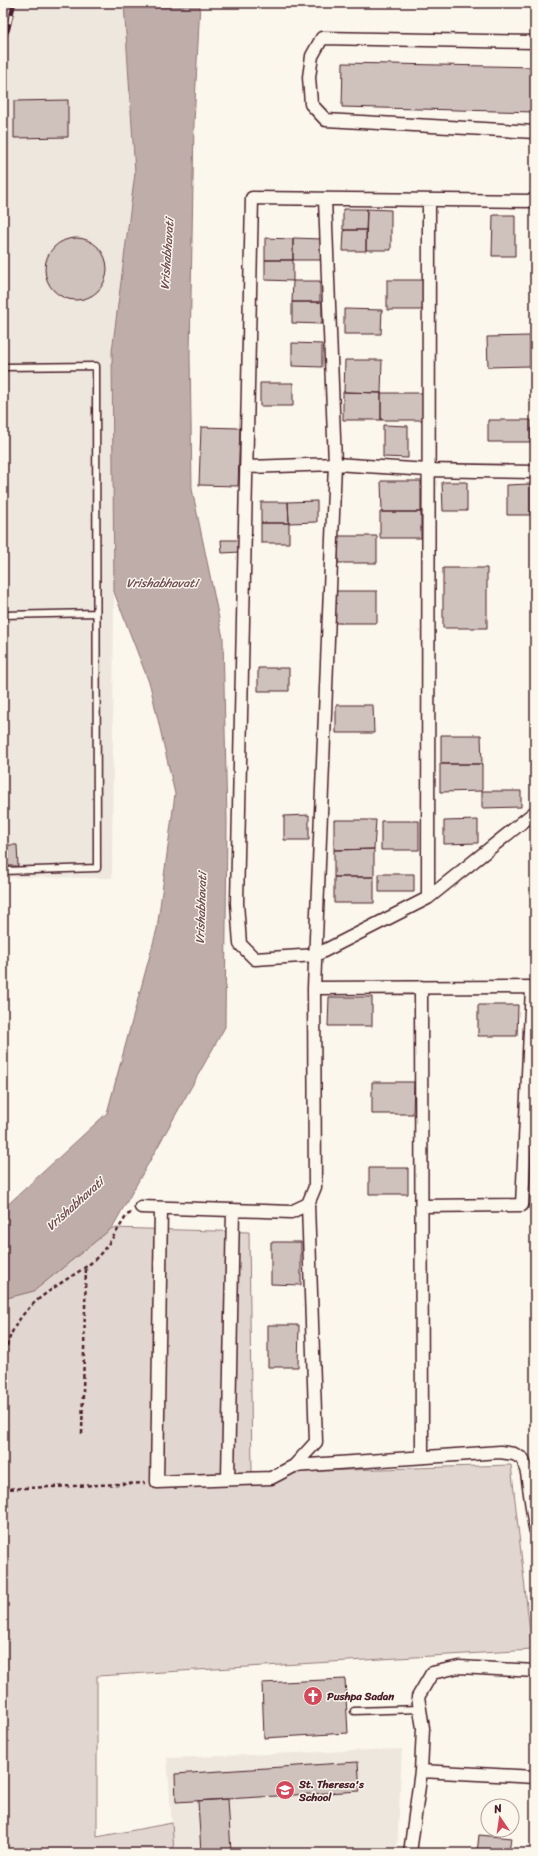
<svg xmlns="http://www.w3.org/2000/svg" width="538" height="1856" font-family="Sriracha,sans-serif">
<rect width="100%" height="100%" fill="#fbf7ec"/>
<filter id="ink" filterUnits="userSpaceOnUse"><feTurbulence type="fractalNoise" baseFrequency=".025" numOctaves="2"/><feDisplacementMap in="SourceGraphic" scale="8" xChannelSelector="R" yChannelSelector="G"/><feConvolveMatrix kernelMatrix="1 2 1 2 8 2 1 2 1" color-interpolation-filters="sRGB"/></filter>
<g filter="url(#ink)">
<path fill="#eee7de" d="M3,3H124L135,173L112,351L114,592L112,878L3,877Z
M402,1749L397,1853H174L167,1758Z"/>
<path fill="#e2d7d0" stroke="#967b7e" d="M112,1228L249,1232L252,1473L511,1465L532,1650L97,1676V1837L172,1823L174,1853H3V1299L34,1291Z"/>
<path fill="#bfadaa" stroke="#907477" d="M124,3H200L194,123L190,355L192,489L223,638L227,822L225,1027L112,1228L34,1291L3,1299V1209L107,1113L157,929L175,794L150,685L114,592L112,351L135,173Z"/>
<path fill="#cfc2bc" stroke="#4a1f2b" d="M343,63L535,67V112L342,107Z
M68,100V137L14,138V101Z
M343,209H367L366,230H343Z
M367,209L391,210V250H366Z
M493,215H515V256H492Z
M344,230H366V251H343Z
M265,238L293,239V260H265Z
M293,238L322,239V260H293Z
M45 269a31 31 0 1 1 62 0a31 31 0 1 1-62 0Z
M265,260H293V281L265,280Z
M387,280H426V310H387Z
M293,281H320V302H292Z
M292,302H322V324L292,323Z
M344,309L382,310L381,334H344Z
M530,336V366L488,367L487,337Z
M292,343L322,344V367L292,366Z
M345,360H382L381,393L344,392Z
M260,383H293V406H260Z
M343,392L381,393V420H343Z
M381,393H423V420H381Z
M488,420H531V442H488Z
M383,425L408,426V458L383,457Z
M201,427L240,428L238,486L199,485Z
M381,481H421V512H382Z
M442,482H467V511H443Z
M530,484V515H507V485Z
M317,501V522L289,523L288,502Z
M261,502H288L289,523H261Z
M380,512H421V538H380Z
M261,523H289V543H261Z
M338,536H377V563H338Z
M221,540H240V552L222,553Z
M443,568H487V628H443Z
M335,591H377V623H335Z
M258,668H289V691H258Z
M336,705H373L374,733H336Z
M441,735H481L482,764H441Z
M440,764H482V791L440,792Z
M482,791H521V807L482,808Z
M309,815V840H284V816Z
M334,820H376L374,849L334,850Z
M478,820V843L444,844V821Z
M381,821H419V850H381Z
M3,845H17L18,866H3Z
M374,849V877H334V850Z
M379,874H414V892H379Z
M334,877H374V903H334Z
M329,997H372V1026H328Z
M478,1005H518L517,1036H478Z
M372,1082H414L413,1114H372Z
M369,1168H408V1194H369Z
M271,1242H301V1285L271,1284Z
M268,1325H299L298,1367H268Z
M345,1679L348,1733L264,1738L262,1683Z
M358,1762L360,1791L176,1802L175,1774Z
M228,1799L231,1853H201L198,1801Z
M479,1835L511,1838L509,1853H477Z"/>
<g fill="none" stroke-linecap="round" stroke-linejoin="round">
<g stroke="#4a1f2b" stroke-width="9">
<path id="lane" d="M3,367L96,366L97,868L3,871
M3,615L96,613
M354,1711L420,1709"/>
</g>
<g stroke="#4a1f2b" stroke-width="15">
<path id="street" d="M535,42L322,38L312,56L309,77L311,104L326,120L535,132
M535,201L252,198L237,903L240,944L255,959L316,955L428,898L535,812
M246,467L335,464L428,470L535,472
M428,898L429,200
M421,987L422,1457
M314,988L535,987
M422,1206L522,1205L532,987
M141,1207L291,1212L308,1204L315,1187L314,988L335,464L325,199
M161,1208L157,1482L271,1478L294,1466L316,1442L308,1204
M294,1466L500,1452L514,1454L523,1459L527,1473L535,1529
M228,1479L233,1210
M421,1771L535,1777
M410,1853L421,1771L423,1728L418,1697L432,1673L459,1667L535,1671"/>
</g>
<path stroke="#4a1f2b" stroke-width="2.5" stroke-dasharray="4 3" stroke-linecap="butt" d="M3,1367C8,1321 30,1303 67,1279C75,1274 85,1268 92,1262C106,1250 117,1231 127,1215L131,1213
M82,1434L86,1266
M3,1489L145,1483"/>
<use href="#lane" stroke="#fbf7ec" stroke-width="6"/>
<use href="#street" stroke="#fbf7ec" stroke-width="12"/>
<g stroke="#4a1f2b" stroke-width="4.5">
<path id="rail" d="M3,40L8,29L14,3"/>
</g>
<use href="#rail" stroke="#fbf7ec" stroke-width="3" stroke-dasharray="9" stroke-linecap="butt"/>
</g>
</g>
<defs>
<g id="church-disc" transform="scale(1)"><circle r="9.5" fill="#d1495b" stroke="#fbf7ec"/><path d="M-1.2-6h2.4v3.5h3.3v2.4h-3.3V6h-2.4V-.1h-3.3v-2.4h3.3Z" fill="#fff"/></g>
<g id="school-disc" transform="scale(1)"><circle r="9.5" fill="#d1495b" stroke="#fbf7ec"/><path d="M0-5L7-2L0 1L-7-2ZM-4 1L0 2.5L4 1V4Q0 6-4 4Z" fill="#fff"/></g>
</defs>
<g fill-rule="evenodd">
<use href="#church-disc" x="313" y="1696"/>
<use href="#school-disc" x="285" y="1790"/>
</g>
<g text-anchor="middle" stroke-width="3" stroke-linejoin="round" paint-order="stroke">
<g font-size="11" font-weight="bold" fill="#4a1f2b" stroke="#fbf7ec" text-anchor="start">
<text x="327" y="1700">Pushpa Sadan</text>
<text x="299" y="1788">St. Theresa's<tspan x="299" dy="13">School</tspan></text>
</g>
<g font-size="12" font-style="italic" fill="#6d4a51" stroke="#fbf7ec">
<text transform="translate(167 254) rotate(-86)" y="4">Vrishabhavati</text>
<text x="162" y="587">Vrishabhavati</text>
<text transform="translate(201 908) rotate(-88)" y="4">Vrishabhavati</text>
<text transform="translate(75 1204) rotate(-42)" y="4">Vrishabhavati</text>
</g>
</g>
<rect width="538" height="1856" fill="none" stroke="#fbf7ec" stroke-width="16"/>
<rect x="8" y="8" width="522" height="1840" fill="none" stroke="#4a1f2b" stroke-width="1.5" filter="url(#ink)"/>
<g transform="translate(500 1818) rotate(347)"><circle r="19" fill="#fbf7ec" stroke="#b4a19f"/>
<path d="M0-3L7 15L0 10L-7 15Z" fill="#d1495b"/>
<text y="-6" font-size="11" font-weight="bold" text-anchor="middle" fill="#4a1f2b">N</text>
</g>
</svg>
